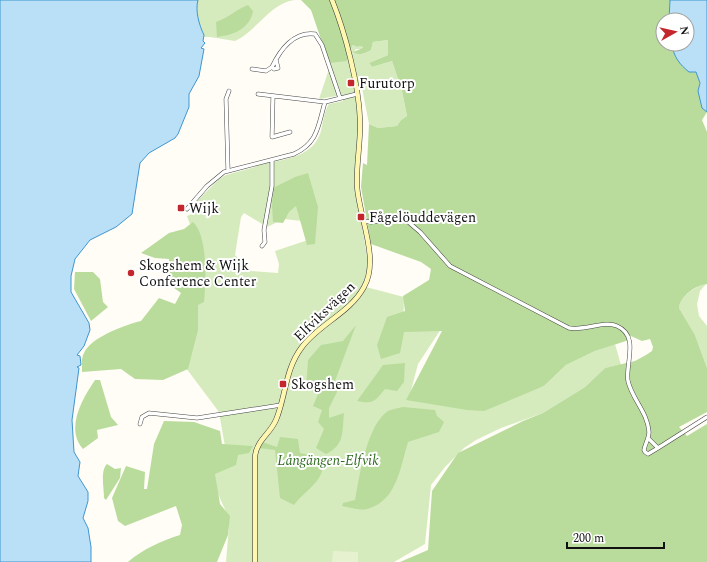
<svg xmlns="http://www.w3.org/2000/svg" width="707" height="562" font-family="Spectral,serif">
<rect width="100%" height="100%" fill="#fffdf5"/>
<path fill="#d5ebbd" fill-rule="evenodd" d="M94,0H295C270,3 257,31 235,41L210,37L113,35Z
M302,0H331L338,17L347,58L353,45L357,47L361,46L363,49H356L354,52C361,56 364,54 371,50L373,42L388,40V55L369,63L372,67L392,61L402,91L407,116L401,120L397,126L378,128L369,124L361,83L355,90L359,120L355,185L368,262V268L362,286L404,297L403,331L415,329H441L418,364L409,398L435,404L480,410L544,386L566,365L595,351L615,344L621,365L605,368L585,387L543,413L501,428L476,440L464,448L445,467L431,485L425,544L394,562H226L229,526L228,516L210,476L227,458L219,412L186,368L189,339V305L199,297L195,239L187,216L192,214L197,201L219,179L226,175L255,167V165L269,162V163C291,158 314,155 321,131C323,122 324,112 329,104L343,101L342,95L319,99L331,63L312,10ZM244,213L267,227L284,219L302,221L308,240L275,251L279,264L278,273L251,271L235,255L241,217Z
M703,284H706L700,291L697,304L699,316L707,326V368L695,335L679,308C680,296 693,289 703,284Z"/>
<path fill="#b9dc9c" d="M301,0H670L669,20H663V44H672V48C680,55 692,64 697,74C703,86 695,102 707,112L702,120L707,132V284C696,285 680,296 679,308L695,335L707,368V412L679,427L687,436L707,424V562H400L428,550L432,491L458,453L523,421L543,413L585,387L605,368L635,361L646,355L652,351L653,347L650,339L642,341L631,336L629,340L595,351L566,365L544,386L484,411L467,410L406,400L442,331L404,332L400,353L381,359L377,345L387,317L405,311L403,296L429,280L431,269L421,262L371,244L361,187L363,163L367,165L369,124L378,128L397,126L401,120L407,116L402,91L392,61L372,67L369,63L388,55V40L373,42L371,50C364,54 360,56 353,52L363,48L361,46L357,47L353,45L350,50L347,61L329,63L311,10Z
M248,5L253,11C250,29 233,35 217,37L216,22C228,18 237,9 248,5Z
M308,173L318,207L315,244L307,245L296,206L289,212L283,223L273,222L272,206L273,188L295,177Z
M193,222C208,236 206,281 204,302L198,305V330L188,369L163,380L135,379L121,369L82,372C82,366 81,358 84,353C91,337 125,325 141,321L159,298L175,304L181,293L170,285L169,259L155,258L141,253L169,233L184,229Z
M75,272H93L100,279L103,302L108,307L91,321L74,289Z
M356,325L335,381L337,392L329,408V418L344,413C342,432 345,445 326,454L316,448L324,429L318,422L322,410L313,406L318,394L306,388L308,360L321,345L343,341Z
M405,363L404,382L397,391L385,389C374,402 374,404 357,401L383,365Z
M95,380H100L111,417L118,425L97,430L98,438L83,449C65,429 82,399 95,380Z
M403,407L435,410L437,416L444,422L439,432L408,442C400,468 397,501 367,509C360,511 349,507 342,506L343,503L355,500C359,478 367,424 388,411C392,409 399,408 403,407Z
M164,421L194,422L220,431L222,444L253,446L249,453L238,455L236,465L215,474L220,504L230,516L228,535L217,562H128C143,549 161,541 180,535L182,525L176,506L125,526L118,521L112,498L126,466L145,472L144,489H147L154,444Z
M280,437L298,439L300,453L315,456L322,460C327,480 304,491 294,505L280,498L275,450L259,448L262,442L277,447Z
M107,464L115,469L121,468L120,478L106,500L104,498C104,488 100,471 107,464Z"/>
<path fill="#e6f2cf" d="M333,551L358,552V562H332Z"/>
<path fill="#b9e0f7" stroke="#3f96cf" d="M0,0H198C195,10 199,25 204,35L203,41L205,43L201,48L204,49L199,76L189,94V107L178,134L175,138L149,153L140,163L132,214L116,227L90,240L75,259L71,276V292L89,323L90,330L84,346L77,355L80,356L81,365L77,367L79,368L72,420L74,452L80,462L78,476L88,492V501L83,518L88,528L91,547V562H0Z
M670,0H707V112L702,108L698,91L700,83L696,72H689C680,65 673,56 672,44H687V20H669Z"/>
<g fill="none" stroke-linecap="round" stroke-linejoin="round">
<g stroke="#444" stroke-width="4.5">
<path id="street" d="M276,60L278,68L274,69L272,67C280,50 294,31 315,34L322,45L340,98
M252,69L266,71L272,67
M258,94L325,102L357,94
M273,96L272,137L290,132
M228,170L226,99L229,91
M187,209L207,186L224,172L294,154C318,143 318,126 325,102
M363,221L371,222L400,219L406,220L420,232L450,266L569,328C585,331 605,320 617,326C640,336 625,364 628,381C632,399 648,413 649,432C649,438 645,444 644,450L645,452L648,454L658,448L648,438
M262,246L265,242L264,230L272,186V160
M140,424L142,417L149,413L197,418L281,405
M658,448L707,417"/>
</g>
<g stroke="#333" stroke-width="5.5">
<path id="secondary" d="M255,562V456C257,440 270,434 276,420C286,396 285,369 302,347C319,324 350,313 364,287C380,259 359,217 357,186C356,164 361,142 360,120C359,85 345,32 332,0"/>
</g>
<use href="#street" stroke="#fff" stroke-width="3.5"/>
<use href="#secondary" stroke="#fff6b0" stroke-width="4.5"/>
</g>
<g fill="#c4262e" stroke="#fff" stroke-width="1.5">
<rect x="347" y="79" width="8" height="8" rx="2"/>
<rect x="177" y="204" width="8" height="8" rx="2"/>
<rect x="357" y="213" width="8" height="8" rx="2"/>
<circle cx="131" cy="273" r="4"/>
<rect x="279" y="380" width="8" height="8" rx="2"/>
</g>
<g text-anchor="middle" stroke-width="4" stroke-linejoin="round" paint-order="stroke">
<g font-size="14" fill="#111" stroke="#fff" text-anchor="start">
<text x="359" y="88">Furutorp</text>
<text x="189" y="213">Wijk</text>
<text x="369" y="222">Fågelöuddevägen</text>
<text x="139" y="270">Skogshem &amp; Wijk<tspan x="139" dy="16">Conference Center</tspan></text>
<text x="291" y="389">Skogshem</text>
</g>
<g font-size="14" fill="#111" stroke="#fff">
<text transform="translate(324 311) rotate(-44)" y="5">Elfviksvägen</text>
</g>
<g font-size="14" font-style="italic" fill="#2f6b1f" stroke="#fff">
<text x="328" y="465">Långängen-Elfvik</text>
</g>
</g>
<g transform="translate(675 32) rotate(82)"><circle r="19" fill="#ffffff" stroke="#a0a0a0"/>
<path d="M0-3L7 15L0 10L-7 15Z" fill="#c4262e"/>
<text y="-6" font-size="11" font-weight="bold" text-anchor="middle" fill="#111111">N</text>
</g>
<path d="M567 542v6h97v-6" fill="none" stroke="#111111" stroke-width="2"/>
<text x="573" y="542" font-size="12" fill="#111111" stroke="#ffffff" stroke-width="3" paint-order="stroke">200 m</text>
</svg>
